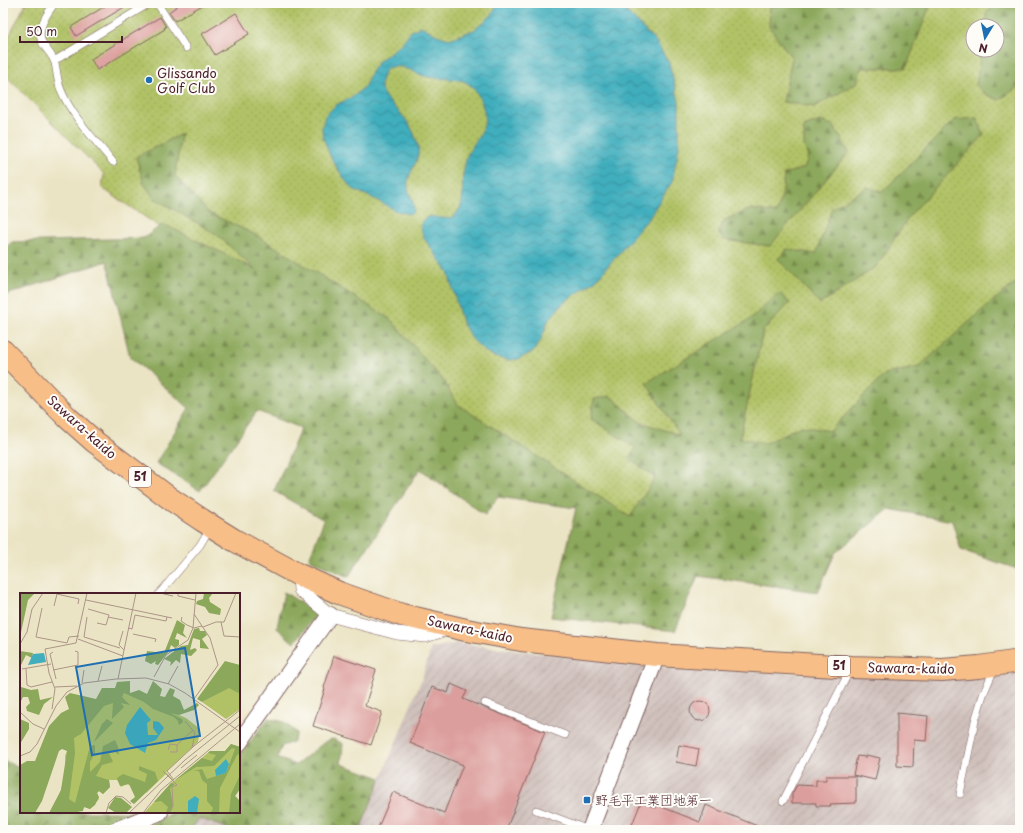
<svg xmlns="http://www.w3.org/2000/svg" width="1023" height="833" font-family="'Playpen Sans','Klee One',sans-serif">
<defs>
<pattern id="industrial-furrows" width="10" height="10" patternUnits="userSpaceOnUse"><rect width="10" height="10" fill="#cfc0bb"/><path d="M-1 1l2-2M0 10L10 0M9 11l2-2" fill="none" stroke="#b3a5a1"/></pattern>
<pattern id="grass-dots" width="8" height="8" patternUnits="userSpaceOnUse"><rect width="8" height="8" fill="#b1c266"/><path d="M2 2h.1M6 6h.1" fill="none" stroke="#9aa659" stroke-width="1.8" stroke-linecap="round"/></pattern>
<pattern id="forest-firs" width="22" height="20" patternUnits="userSpaceOnUse"><rect width="22" height="20" fill="#8ca85b"/><path d="M5 1l3.5 6h-7zM16 11l3.5 6h-7z" fill="#74884b"/></pattern>
<pattern id="water-waves" width="16" height="10" patternUnits="userSpaceOnUse"><rect width="16" height="10" fill="#40aebd"/><path d="M0 5q4-4 8 0t8 0" fill="none" stroke="#388d9a"/></pattern>
</defs>
<rect width="100%" height="100%" fill="#fdfcf7"/>
<filter id="ink" filterUnits="userSpaceOnUse"><feTurbulence type="fractalNoise" baseFrequency=".025" numOctaves="2"/><feDisplacementMap in="SourceGraphic" scale="8" xChannelSelector="R" yChannelSelector="G"/><feConvolveMatrix kernelMatrix="1 2 1 2 8 2 1 2 1" color-interpolation-filters="sRGB"/></filter>
<filter id="wash" filterUnits="userSpaceOnUse"><feTurbulence type="fractalNoise" baseFrequency=".012" numOctaves="4" result="noise"/><feDisplacementMap in="SourceGraphic" scale="16" xChannelSelector="R" yChannelSelector="G"/><feGaussianBlur stdDeviation="0.9" result="paint"/><feColorMatrix in="noise" values="0 0 0 0 0 0 0 0 0 0 0 0 0 0 0 0 0 1.4 0 .05"/><feComposite in="paint" operator="in"/></filter>
<g filter="url(#wash)">
<rect width="100%" height="100%" fill="#ebe4c4"/>
<path fill="url(#industrial-furrows)" d="M458,643L653,667L848,675L1020,671V830H360L422,678L431,648Z
M199,818L231,830H191Z"/>
<path fill="url(#grass-dots)" stroke="#7e7048" fill-rule="evenodd" d="M26,3H1020V278L952,361L854,431L630,543L102,188L104,174L3,73V48ZM973,26H997V50H973Z"/>
<path fill="url(#forest-firs)" stroke="#6b6443" d="M770,3H931L906,68H861L857,83L814,107L783,102L792,58L769,27Z
M996,3H1020V86L999,100L985,94L976,85L981,50H997V26H985L986,14Z
M977,118L984,135L910,215L877,266L820,304L778,259L787,249L816,254L832,208L868,187L882,192L954,120Z
M820,121L833,125L849,152L770,246L724,240L718,233L724,220L752,209L777,213L783,191L784,174L804,168L808,158L804,145V127Z
M181,134L175,176L209,213L256,235L390,319L444,381L457,404L630,517L655,478L629,458L636,448L591,419L594,399L610,396L640,422L680,435L646,383L752,318L779,293L790,303L763,331L740,438L766,443L801,426L830,431L885,374L919,367L982,310L1020,279V570L961,550L952,521L889,509L835,553L818,592L698,576L675,631L551,617L576,508L498,497L485,515L420,469L348,577L309,559L324,520L274,491L301,428L257,411L200,491L156,463L189,408L130,357L107,261L3,296V250L12,242L144,238L163,224L255,269L216,234L154,198L144,184L136,157Z
M284,592L318,614L294,643L277,628Z
M268,718L284,722L297,733L293,742L282,746L277,758L296,765L326,741L333,739L343,744L341,764L381,778L360,830H231L199,818L191,830H146V826L173,812H239V756Z
M3,760L21,769V812H136L90,830H3Z"/>
<path fill="url(#water-waves)" stroke="#456674" d="M498,3H618L656,42L669,63L679,101V147L672,182L648,219L596,280L563,303L548,321L541,340L534,351L519,359L508,360L495,357L483,350L472,339L462,322L448,272L424,238L421,228L422,221L429,216C438,217 451,222 457,213C466,202 461,187 463,175C464,170 465,164 466,160C469,147 481,138 484,125C486,117 484,108 481,101C469,72 452,82 428,77C412,73 405,63 387,68C372,91 387,98 401,114C410,124 415,134 418,146C421,159 410,170 408,181C406,192 415,200 414,211L410,214L394,210L377,200L353,189L345,180L331,158L323,137L322,128L325,116L336,105L354,96L365,86L371,72L378,62L401,44L410,32L421,26L437,35L449,39L474,30L492,15Z"/>
<g id="blocks">
<path fill="#dc9e9c" d="M110,3H131L76,36L71,27Z
M181,3H206L175,21L169,12Z
M236,13L249,34L215,55L202,34Z
M160,17L166,27L164,28L165,29L97,70L91,59Z
M334,656L376,670L365,706L382,712L371,745L313,726L325,689L324,688Z
M451,684L467,691L463,699L545,732L506,830H377L393,792L444,813L463,765L410,743L432,687L448,693Z
M690 711a10 10 0 1 1 20 0a10 10 0 1 1-20 0Z
M897,713L928,716L926,741L914,740L913,767L897,766Z
M679,745L699,749L696,766L676,762Z
M866,755L880,758L875,780L853,775L857,756L866,757Z
M826,776H856V803L830,804L831,806H816V803H792V794L797,785L816,786V780H826Z
M641,802L656,808L657,805L700,822L706,805L767,830H630Z"/>
</g>
</g>
<g filter="url(#ink)">
<use href="#blocks" fill-opacity="0" stroke="#826461" stroke-width="1"/>
<g fill="none" stroke-linecap="round" stroke-linejoin="round">
<g stroke="#826461" stroke-width="8">
<path id="service" d="M55,3C48,12 36,30 42,42C45,49 53,55 55,63C57,71 57,81 61,90C71,115 95,140 113,162
M157,3L186,48
M54,61L150,3
M159,594L200,545L210,528
M485,703L565,735
M960,794L975,721L983,695L994,669
M783,801L850,670
M536,810L589,830"/>
</g>
<g stroke="#826461" stroke-width="14">
<path id="minor" d="M299,575L300,590L330,615L397,633L425,636L450,628"/>
</g>
<g stroke="#826461" stroke-width="18">
<path id="tertiary" d="M239,743L330,615
M116,830L160,812
M590,830L657,655"/>
</g>
<g stroke="#826461" stroke-width="24">
<path id="trunk" d="M3,351L68,418L95,442L172,500L202,520L234,540L299,575L339,593L402,615L466,630L521,640L657,655L852,667L942,670L979,667L1020,661"/>
</g>
<use href="#service" stroke="#fff" stroke-width="7"/>
<use href="#minor" stroke="#fff" stroke-width="13"/>
<use href="#tertiary" stroke="#fff" stroke-width="16"/>
<use href="#trunk" stroke="#f7be88" stroke-width="22"/>
</g>
</g>
<g fill="#1f6fb2" stroke="#fdfcf7" stroke-width="1.5">
<circle cx="149" cy="80" r="4"/>
<rect x="583" y="796" width="8" height="8" rx="2"/>
</g>
<g text-anchor="middle" stroke-width="4" stroke-linejoin="round" paint-order="stroke">
<g fill="#fdfcf7" stroke="#806168" stroke-width="1">
<rect x="129" y="467" width="22" height="20" rx="3"/>
<rect x="828" y="656" width="22" height="20" rx="3"/>
</g>
<g font-size="12" font-weight="bold" fill="#4a1f2b">
<text x="140" y="481">51</text>
<text x="839" y="670">51</text>
</g>
<g font-size="13" fill="#4a1f2b" stroke="#fdfcf7" text-anchor="start">
<text x="157" y="78">Glissando<tspan x="157" dy="15">Golf Club</tspan></text>
<text x="595" y="805">野毛平工業団地第一</text>
</g>
<g font-size="13" fill="#4a1f2b" stroke="#fdfcf7">
<text transform="translate(82 427) rotate(42)" y="5">Sawara-kaido</text>
<text transform="translate(470 629) rotate(12)" y="5">Sawara-kaido</text>
<text transform="translate(911 668) rotate(1)" y="5">Sawara-kaido</text>
</g>
</g>
<g transform="translate(20 593)">
<rect width="220" height="220" fill="#ebe4c4"/>
<path d="M209,94L220,101V116L206,126L182,109ZM103,97L166,125L180,136L178,149L146,179L154,188L190,158H205L211,151L220,154V196L215,203L220,208V220H124L153,188L146,181L126,200L107,191L101,194L97,187H89L90,194L83,201L79,198L77,200L79,206L70,216L65,214L57,219L29,220L39,205L46,176L45,163L53,144L66,133L82,113Z" fill="#b1c266"/>
<path d="M0,0H15L8,7L0,44ZM184,0H193L189,5L190,9L201,16L200,22L189,20L185,14L176,11L177,8L183,6ZM157,27L165,32L163,40L167,45L157,40L155,46L159,47V52L155,55L151,52L149,58L138,72L135,71L136,68L131,71L125,68L127,58L144,60ZM179,35L180,38H185L187,42L182,46L189,56L180,55V47L173,45L170,57L175,55L177,57L171,63L161,61L160,70L156,67L150,73L151,69L144,66L161,53L168,52L174,36ZM0,58L13,60L12,65L6,62L0,74ZM205,68L220,72V101L209,95L182,109L177,106ZM0,86L1,94L11,97L18,96L20,107L33,104L24,111L19,122L7,118L6,114L10,110L8,104H3L0,110ZM110,88V100L119,97L127,101L133,88L142,96L140,103L145,104L150,95L155,97L153,103L160,107L164,117L177,110L179,112L174,117L159,122L150,120L162,126L163,129L159,132L158,128L154,124L133,116L124,109L104,100L102,104L110,112L101,110L104,114L92,126L93,110L84,113L61,141L54,145L55,160L49,206L55,210L70,153L75,152V160L70,169V179L80,169L83,153L95,147L98,154L99,162L95,159L89,160L93,169L82,172L76,183L89,187L90,194L83,201L79,198L77,200L79,204L75,212L70,216L64,214L63,218L57,219L29,220L41,197L47,158L42,156L39,158L22,208L15,220H0V172L7,168H15L29,133L41,120L49,116L45,104L50,100L76,106L82,95H95L97,89ZM0,126L9,130V136L0,151ZM87,126L93,130L74,149L82,131ZM211,151L220,154V161L217,162L200,195L199,220H191L193,215L187,208V191L182,187L179,178H173L182,176L187,186L206,180L215,156L212,155L194,173L176,174L154,188L182,165L192,168L196,162L188,160L190,158H205ZM119,173L135,179L138,188L114,211L110,208L115,204L109,191L100,193L97,185L103,181L125,189L127,181L119,177ZM220,175V196L215,203L220,208V220H209L211,201L220,182ZM151,190L155,191L150,195L153,213L149,220H146L148,214L141,208L134,209ZM95,204L101,205L112,214L106,220H96L88,215Z" fill="#8ca85b"/>
<path d="M24,60L26,69L8,72L13,61ZM120,114L131,127L127,130L128,142H138L133,135V128L139,129L144,135L136,147L128,150L125,160L110,151L105,140L107,132ZM206,166L209,171L206,180L196,183L195,177ZM175,203L179,206L177,220H168V208Z" fill="#40aebd"/>
<path fill="none" stroke="#ab9587" stroke-width="1" d="M140,0L153,3M158,0V3L175,7M66,7L152,25M34,13L37,1L59,6L58,11M22,15L16,44L47,50L49,44L59,43M68,16L89,22L86,32L77,30M174,21L190,45L198,72L174,106M67,24L64,44L100,55M88,24L103,27M162,24L161,28L167,32L174,35L182,33M201,29L204,43L220,44M183,34L196,29H204L216,0M108,35L112,36L115,22L146,28L147,24M103,38L99,52L104,57M113,41L136,46L135,49M58,46L103,63M0,51L7,39L12,16L23,0M33,59L30,61L36,86M2,76L31,71M6,76L7,92L11,94L32,89M33,77L58,72V59L55,58M134,84L146,62L168,47L173,35L176,0M98,86L116,0M78,88L82,73M62,90L64,77M148,91L158,73M35,94L57,93M32,116L35,96L29,80L25,56L56,50L67,0M0,119L13,131L24,136M165,128L175,140L172,155M157,152L173,137M148,157L150,151L157,152V159H150M0,163L10,159L17,151L36,113L47,99L64,90L96,86L126,85L149,91L165,100L220,139M161,175L177,162M143,178L153,188M154,187L147,178L174,153L220,117M86,220L89,210L96,203L103,204L111,211M109,220L165,167L220,123M123,220L141,197L220,131M150,220L153,213L152,194L157,192L153,188"/>
<path fill="#1f6fb2" fill-opacity="0.15" stroke="#1f6fb2" stroke-width="2" d="M165,55L180,143L72,162L56,74Z"/>
<rect width="220" height="220" fill="none" stroke="#4a1f2b" stroke-width="2"/>
</g>
<rect width="1023" height="833" fill="none" stroke="#fdfcf7" stroke-width="16"/>
<g transform="translate(985 38) rotate(190)"><circle r="19" fill="#fdfcf7" stroke="#b5a4a5"/>
<path d="M0-3L7 15L0 10L-7 15Z" fill="#1f6fb2"/>
<text y="-6" font-size="11" font-weight="bold" text-anchor="middle" fill="#4a1f2b">N</text>
</g>
<path d="M20 36v6h102v-6" fill="none" stroke="#4a1f2b" stroke-width="2"/>
<text x="26" y="36" font-size="12" fill="#4a1f2b" stroke="#fdfcf7" stroke-width="3" paint-order="stroke">50 m</text>
</svg>
